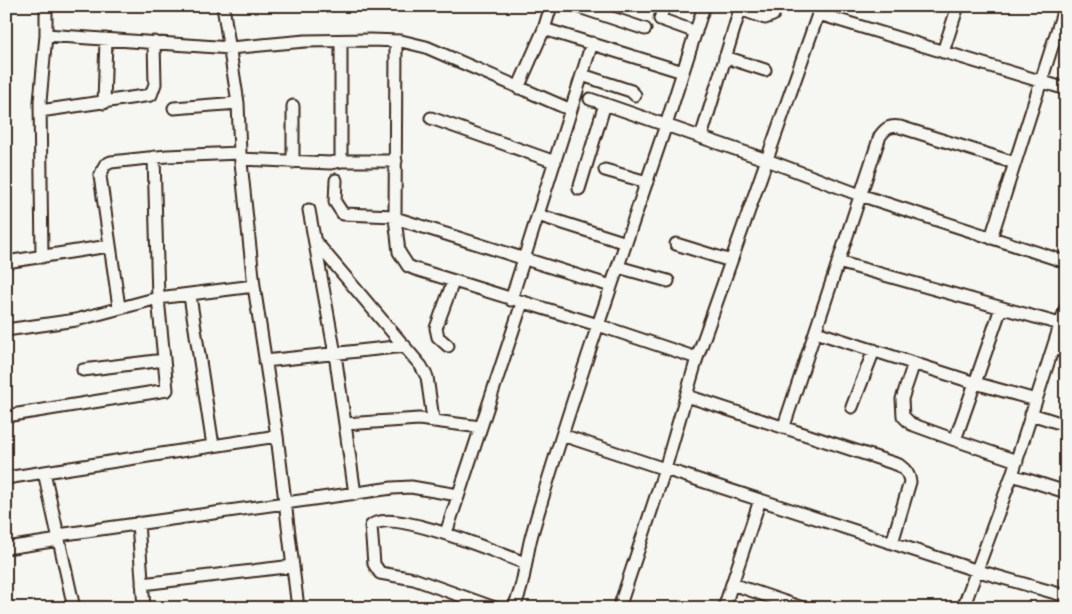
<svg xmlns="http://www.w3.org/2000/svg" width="1072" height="614" font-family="Dekko,sans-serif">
<rect width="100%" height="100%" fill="#f6f6f2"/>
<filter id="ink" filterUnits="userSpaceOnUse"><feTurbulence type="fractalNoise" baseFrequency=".02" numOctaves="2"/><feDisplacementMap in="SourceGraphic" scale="10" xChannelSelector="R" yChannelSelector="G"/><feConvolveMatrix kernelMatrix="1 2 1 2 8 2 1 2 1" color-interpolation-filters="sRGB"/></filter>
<g filter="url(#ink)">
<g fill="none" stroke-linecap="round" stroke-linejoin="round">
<g stroke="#3b2a1e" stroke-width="15">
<path id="minor" d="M46,6V35L230,48L305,41L370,40L401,41L426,47L571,110
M223,6L238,103L240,153L254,286L277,436L298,608
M551,6L544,29L683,72
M576,6L645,29
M664,6L660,19L696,32
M821,6L697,358L665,469L975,570L1066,596
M740,9L765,18L773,15L776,6
M819,14L1066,89
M396,41L395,218L399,252L408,266L415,269L598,325L666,125L704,6
M943,52L958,6
M725,57L765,70
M582,75L631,91L635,95
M518,88L544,29
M590,99L767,160L860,195L1066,262
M104,103L106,39
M293,106V162
M174,108L238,103
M40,111L151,95L155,84L154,42
M431,118L555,162
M701,137L741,6
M241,159L330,163L341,161V41
M341,161H396
M605,170L647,182
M336,180L335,202L343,214L395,216
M579,189L605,104
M309,210L335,354L355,494
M538,215L626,243
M395,218L611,286
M991,238L1065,6
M315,241L421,366L427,377L433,419
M676,244L731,261
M42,257L40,102L46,35
M6,262L109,246
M838,262L1060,324
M618,267L668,281
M190,296L213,446
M511,300L592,43
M119,307L100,176L105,165L111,162L167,156L240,153
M6,330L76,320L158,298L154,157
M816,332L975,383L1001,308
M448,346L438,337L436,328L453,282
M1053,348L1066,352
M265,361L405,346
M914,363L902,399L903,416L911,424L955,440
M83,370L164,360
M687,396L899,465C906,470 909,474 910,482L892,543
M852,407L874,350
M1031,414L1066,425
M6,416L167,390L158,298L254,286
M345,424L419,419L480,427
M784,426L880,136C886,128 890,125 900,127L1015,163
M562,435L665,469L619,608
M1017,461L955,440L975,383L1036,400
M44,472L74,608
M1012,475L1066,492
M6,478L277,436
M138,523L144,608
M446,533L522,303
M58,535L392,488L411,487L458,495
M6,548L59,540
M142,584L293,566
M732,584L803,608
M495,608L414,579L380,573L374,564L371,526C390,506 500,554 525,563
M513,608C525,586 525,558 532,534C552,464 575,394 598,325L697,358
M724,608L760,500
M963,608L1012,475L1066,307"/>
</g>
<use href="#minor" stroke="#f6f6f2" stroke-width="11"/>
</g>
</g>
<rect width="1072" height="614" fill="none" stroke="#f6f6f2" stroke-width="25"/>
<rect x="12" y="12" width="1047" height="589" fill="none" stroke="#3b2a1e" stroke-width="2" filter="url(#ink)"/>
</svg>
